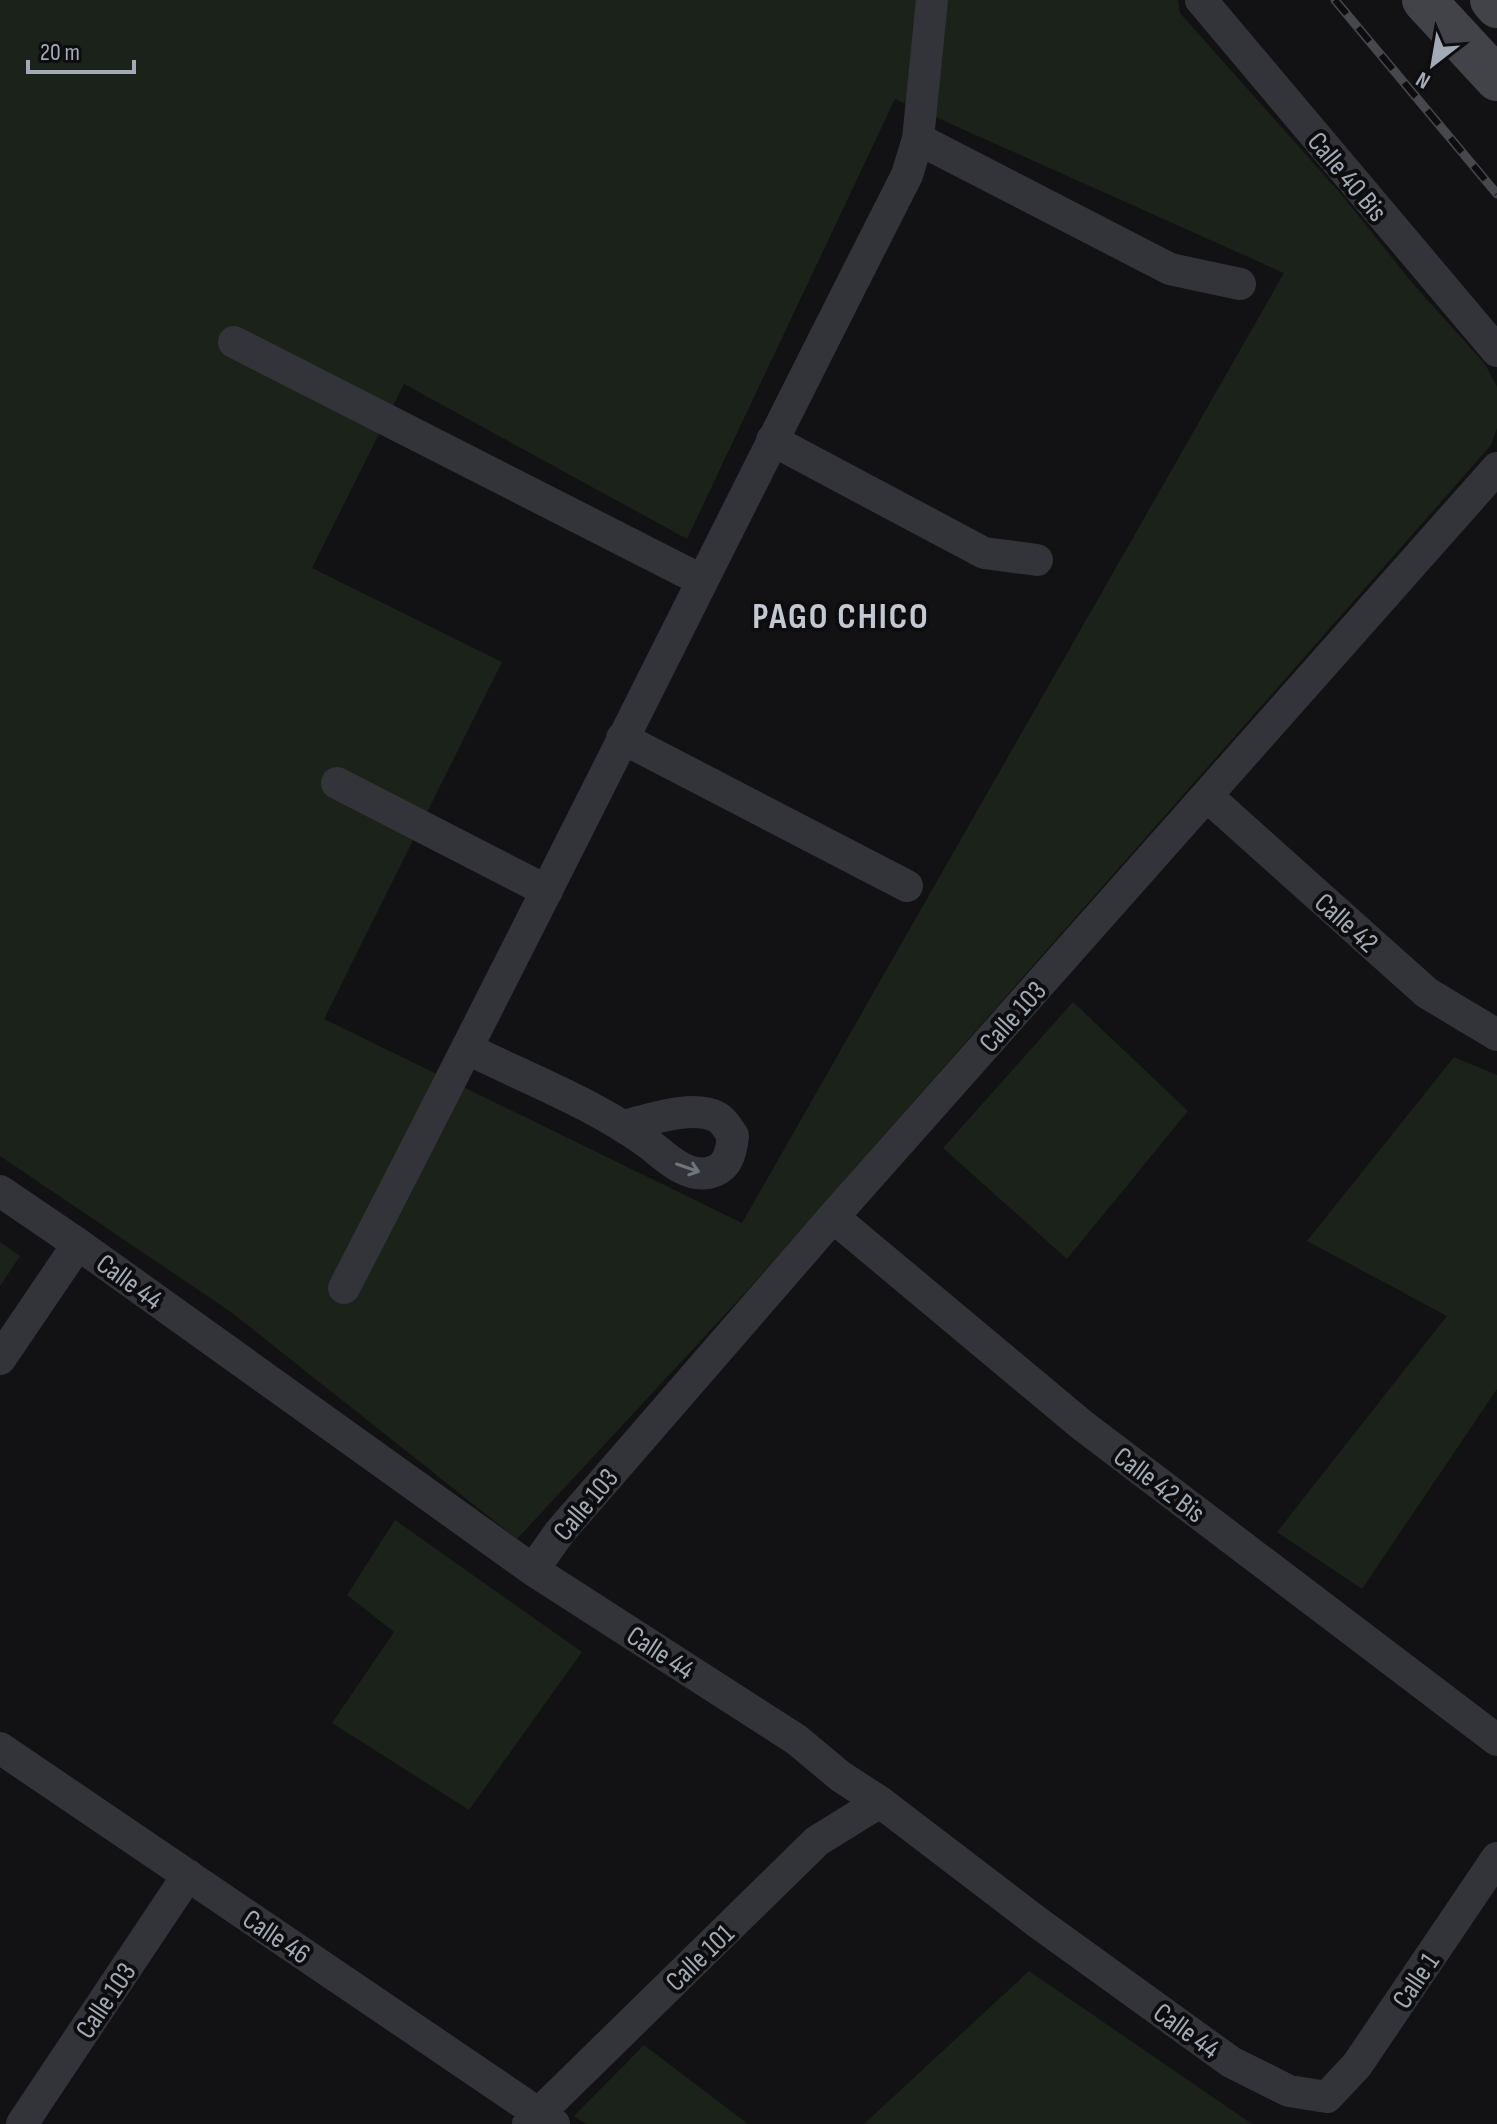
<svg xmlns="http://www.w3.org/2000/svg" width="1497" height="2124" font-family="'Sofia Sans Condensed',sans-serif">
<rect width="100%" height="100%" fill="#121214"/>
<path fill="#1a221a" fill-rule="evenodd" d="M0,0H1178L1180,13L1341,194L1414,285L1485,364L1497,387V428L1491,445L745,1293L517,1539L231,1312L0,1156ZM895,99L1284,273L742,1223L324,1019L502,662L312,568L404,384L687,539Z
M1073,1002L1188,1111L1067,1259L943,1148Z
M1454,1057L1497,1075V1389L1362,1589L1277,1532L1447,1316L1307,1241Z
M0,1242L20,1256L0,1286Z
M395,1520L582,1652L469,1810L332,1723L394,1632L347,1595Z
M1029,1971L1252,2124H864Z
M644,2045L748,2124H586L574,2116Z"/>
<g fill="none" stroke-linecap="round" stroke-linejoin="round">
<path stroke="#333439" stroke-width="32" d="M1201,0L1497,351
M918,139L1170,269L1240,284
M234,342L701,580
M772,440L984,553L1037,560
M622,738L907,886
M337,783L547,891
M1207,796L1427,993L1497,1035
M468,1049C528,1079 595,1104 649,1144C666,1157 685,1177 708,1173C728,1169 731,1153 733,1136C729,1130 723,1120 717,1117C693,1104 648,1120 623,1126
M0,1191L78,1244L533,1570L797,1740L840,1776L880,1802L1037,1922L1231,2062L1289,2091L1327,2097
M833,1217L1082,1425L1497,1740
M344,1288C535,919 719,545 907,175L918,139L932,0
M0,1359L78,1244
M533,1570L559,1533L833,1217L1497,468
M0,1748L554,2124
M1327,2097L1357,2065L1497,1858
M22,2124L188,1875
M528,2124L817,1841L880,1802"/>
<path stroke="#414349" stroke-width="44" d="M1424,0L1497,79
M1492,0L1497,6"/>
<g stroke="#46484e" stroke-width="9">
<path id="rail" d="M1335,0L1497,194"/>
</g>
<use href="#rail" stroke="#0d0d0f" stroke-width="6" stroke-dasharray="18" stroke-linecap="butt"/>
</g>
<defs><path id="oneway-shaft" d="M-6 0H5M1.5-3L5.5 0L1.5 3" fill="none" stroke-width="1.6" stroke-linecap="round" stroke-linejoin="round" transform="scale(2)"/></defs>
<use stroke="#70757d" href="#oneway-shaft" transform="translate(688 1168) rotate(19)"/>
<g text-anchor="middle" stroke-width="8" stroke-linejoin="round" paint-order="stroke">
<g font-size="28" fill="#a2aab5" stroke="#0d0d0f">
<text transform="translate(1348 176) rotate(50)" y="10">Calle 40 Bis</text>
<text transform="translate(1347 922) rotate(42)" y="10">Calle 42</text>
<text transform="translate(1012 1016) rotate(-48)" y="10">Calle 103</text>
<text transform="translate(130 1281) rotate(36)" y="10">Calle 44</text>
<text transform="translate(1160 1484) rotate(37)" y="10">Calle 42 Bis</text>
<text transform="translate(585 1504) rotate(-50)" y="10">Calle 103</text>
<text transform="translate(661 1652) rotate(33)" y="10">Calle 44</text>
<text transform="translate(277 1936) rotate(34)" y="10">Calle 46</text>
<text transform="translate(699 1957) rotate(-44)" y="10">Calle 101</text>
<text transform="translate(1415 1980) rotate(-56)" y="10">Calle 1</text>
<text transform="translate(105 2000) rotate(-56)" y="10">Calle 103</text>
<text transform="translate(1187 2030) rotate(36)" y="10">Calle 44</text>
</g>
<g font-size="36" font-weight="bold" letter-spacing="2" fill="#c4c8d1" stroke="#0d0d0f">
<text x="841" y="628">PAGO CHICO</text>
</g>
</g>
<g transform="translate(1433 64) rotate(211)" stroke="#0d0d0f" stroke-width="6" paint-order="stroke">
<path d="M0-6L14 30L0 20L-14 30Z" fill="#a2aab5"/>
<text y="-12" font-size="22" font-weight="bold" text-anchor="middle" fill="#a2aab5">N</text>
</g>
<path d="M28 60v12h106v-12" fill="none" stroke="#a2aab5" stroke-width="4"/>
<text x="40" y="60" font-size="24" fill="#a2aab5" stroke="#0d0d0f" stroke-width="6" paint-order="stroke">20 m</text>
</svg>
